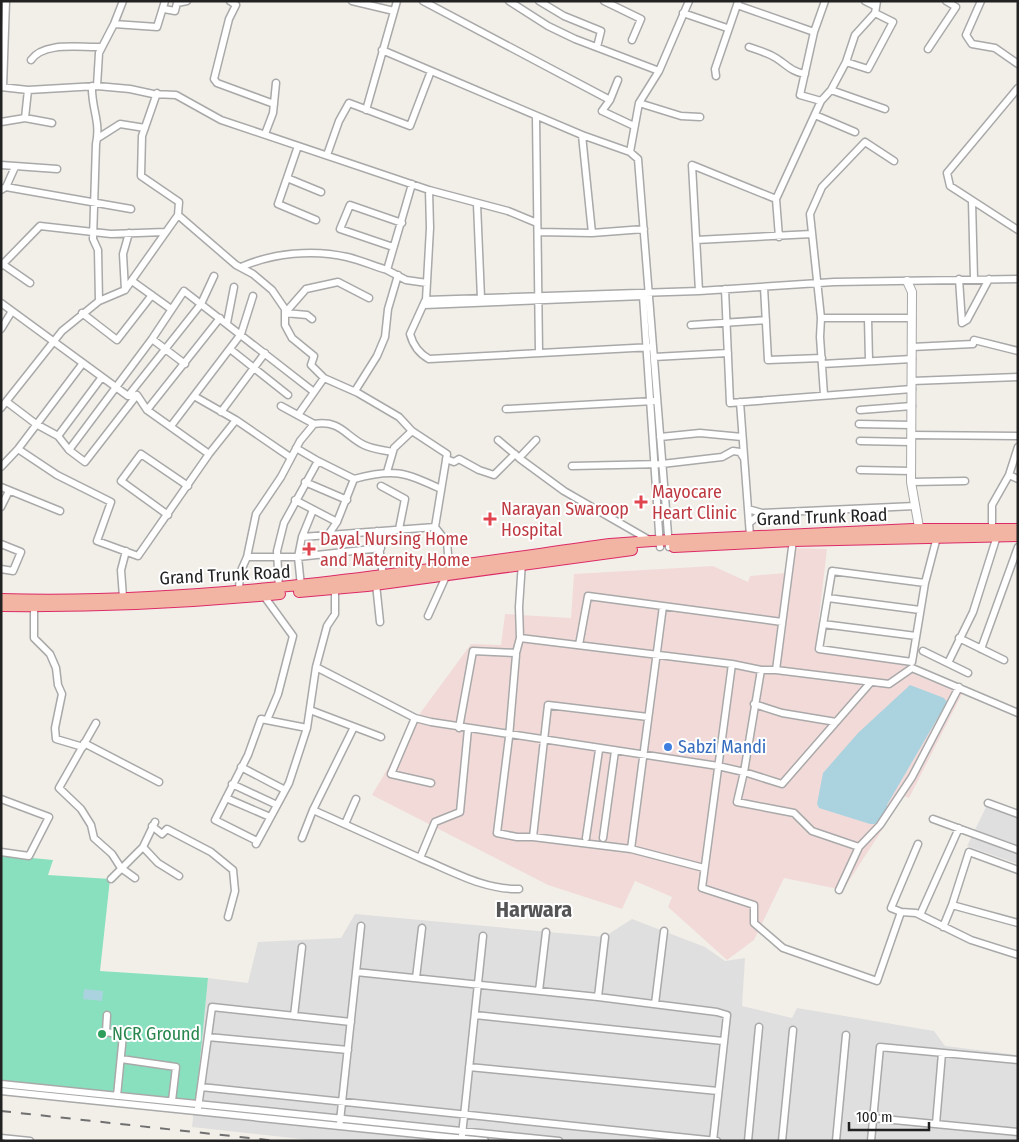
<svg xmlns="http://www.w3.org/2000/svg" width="1019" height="1142" font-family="'Fira Sans Condensed',sans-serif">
<rect width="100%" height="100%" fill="#f2efe9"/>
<path fill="#e0dfdf" d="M988,803L1018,815V864L967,846Z
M355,914L604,937L632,919L705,947L725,961L745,958L742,1006L792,1018L797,1008L934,1031L945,1046L1018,1055V1141H319L192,1127L208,978L248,983L258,942L341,938Z"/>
<path fill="#f2dad9" d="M788,548L827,549L815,652L917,667L914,674L962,694L909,798L904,796L843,890L784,878L754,940L727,960L668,907L672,897L635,881L622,909L548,885L372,795L421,712L471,644L501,645L505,614L571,618L574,574L713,566L748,582L750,576L785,573Z"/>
<path fill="#88e0be" d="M1,855L53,860L48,875L110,879L100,971L208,978L195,1111L1,1091Z"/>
<path fill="#aad3df" d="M910,685L944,698L947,702L887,805V811L875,824H870L819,808L817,804L823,773L858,733Z
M84,989L103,991L102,1001L83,999Z"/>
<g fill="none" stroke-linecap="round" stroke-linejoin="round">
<g stroke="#a9a9a9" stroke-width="9">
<path id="minor" d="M230,1L236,5L229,19L214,79L217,83L274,104
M352,1L394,11
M423,1L610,100
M509,1L548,26L575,39L659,71
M539,1L564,16L601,31L597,47
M604,1L641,19L632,40
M865,1L875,6
M981,1L966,35L972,44L995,48L1018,64
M737,5L814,32
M164,9L175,11L177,3L187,1
M683,13L727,28
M114,24L123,1
M749,47C758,50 768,53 776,58C787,65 792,72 805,74
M928,49L956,7L946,1
M382,50L582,135L630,152L638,159L669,547
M31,60C44,41 81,48 101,47
M846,62L868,69L893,22L875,13
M716,76L715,69L738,2
M618,80L610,100L602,111L634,126
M92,86C91,108 101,121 96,144L93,239L98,250L99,301
M97,86L99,53L114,24L157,27L165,1
M1,87L28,90L97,86L130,89L153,94L176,95L221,120L429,190L508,211L537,223
M3,87L6,1
M1018,88L947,173L950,186L1018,230
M831,90L885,109
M821,101L800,95L814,32L825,1
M639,103L681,116L700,117
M366,110L397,1
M815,115L855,132
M536,116L539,353
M25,118L52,123
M1,122L25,118L28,90
M265,134L273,113L276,83
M582,135L592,233
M98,138L120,124L145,128
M298,146L287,178L321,192
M630,152L639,103L659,71L689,1
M327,155L339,121L349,103L410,126L431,71
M1,165L57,169
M287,178L278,204L316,220
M6,187L131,209
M1,190L6,187L15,167
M429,190L430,228L426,300L699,291L834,282L1018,279
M972,201L974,279
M477,204L481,298
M178,215L236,265L253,274L272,290L285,309V325L292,338L314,356L311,365L324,378
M538,232L592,233L644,229
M779,237L776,199L821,101L831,90L846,62L855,35L875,13L877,1
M696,240L812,234
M393,247L340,229L350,205L402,223
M1,263L30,283
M1,266L40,226L111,234L165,232
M241,267C273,253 313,249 347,257C360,260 374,266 387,270L412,184
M387,270L406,280L427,283
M959,279L962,323L967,320L989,279
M132,281L171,309
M764,287L768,360L822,358
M725,289L730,403L912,389
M125,290L123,254L129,233
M699,291L692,165L776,199
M425,301L410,334C413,345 418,353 429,359L652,347
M1,303L128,396L137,395L147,410L209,454
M424,305L643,296L660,547
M82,313L117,340L152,295
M821,318H912
M868,318L869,361
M312,319L307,315L285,313L306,289L338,282L369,298
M227,323L234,287
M691,325L766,320
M1,329L12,311
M152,339L185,364
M912,347L973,344L974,340L1018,351
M230,349L288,395
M654,357L728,353
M822,364L912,359
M912,381L1018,377
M355,391L377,356L385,337L388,309L398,275
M824,395L820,337L821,318L810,214L822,187L865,142L894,161
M128,396L201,304L214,276
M194,396L236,420L290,457
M7,402L36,424L58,436L69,450L85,462L137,395
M740,402L750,536
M281,406L314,424
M1,408L62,331L99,301L125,290L178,215L179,202L141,176L142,136L157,93
M506,409L654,401
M147,410L220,318
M860,410L912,406
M221,412L265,353
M298,415L324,378L358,393L399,417L412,431L447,454L435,527L447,542L449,566
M859,424L911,425
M171,426L241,334L253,296
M911,435L1018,436
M58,436L102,377
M660,437L700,433L742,437
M498,440L517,456
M536,440L519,458L564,491L651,541
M860,441L911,442
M296,448L318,461
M18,449L57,475L111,502L97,541L138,556L209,454L236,420
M69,450L152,339L184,291L314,392
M446,459L454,462L459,459L479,470L494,475L515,454
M572,466L662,464L722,457L733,451L740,452L743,457
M1,467L18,449L83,363
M860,470L911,471
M387,472L394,448L412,431
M1009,475L1018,479
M305,482L347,500
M911,482L965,481
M381,486L405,499L399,529
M1,487L60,511
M295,500L337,522
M1,507L9,491
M748,509L762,513L749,523
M762,513L915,506
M168,515L121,481L141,454L188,486
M992,528V505L1009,475L1018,447
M377,531L383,576
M328,535L337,522L354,479C394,468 404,472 441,489
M302,537L313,510
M1,544L21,552L13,571L1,569
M247,557H298L381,548
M925,583L832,571L819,649L912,662L925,583L937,537
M376,584L380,622
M301,586L298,557L302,537L435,527
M279,589L277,551L284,523L318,461L354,479
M239,590L240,573L247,557L256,514L281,477L300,441L314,424C341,420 344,435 364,445C372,449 383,450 392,452
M264,596L293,636L278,694L267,720
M123,597L121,570L126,551
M828,598L920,610
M34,607V638L50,654L56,668L58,685L62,694L55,728L56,739L83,747
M428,616L447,574
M823,624L916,636
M520,638L519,607L522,562
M959,638L1004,660
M579,645L588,596L663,606
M981,649L1018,547
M923,651L968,673
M516,655L509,737L497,833L517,837H533L631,849
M948,663L973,612L997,536
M732,664L702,888L754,905V923L783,948L877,981L901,912L891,908L918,844
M316,667L415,718L431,722L718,766L744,772L782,784L871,682
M761,670L744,772L737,802L794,813L812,831L859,847
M776,670L793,540
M754,704L782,713L836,722
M310,710L381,737
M415,718L391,774L431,783
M96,723L59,788L81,809L91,825L94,838L112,854L121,868L135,878
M354,727L313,810L420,858L435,822L460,812L468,729
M459,728L473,651L516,653L520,638L732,664L761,670H776L889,684L912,668L1018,713
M84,743L159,782
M241,767L285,790
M232,784L277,805
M226,798L270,817
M1,799L49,817L29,856L1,852
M988,803L1018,814
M933,819L1018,850
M345,824L356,799
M152,826L162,834L167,829L211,852L233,870L235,891L228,917
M533,837L548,705L648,717
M302,838L313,810
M586,838L599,750
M603,838L615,751
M257,841L215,820L248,755L261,719L307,728
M256,844L289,783L307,728L316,667L327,626L335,614V589
M143,847L158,863L179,876
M420,858C452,871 484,890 519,889
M704,868L631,849L663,606L782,622
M1018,870L969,852L952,905L1018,923
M111,879L143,847L155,822
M839,890L859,847L880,825L912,777L959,687
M901,912L916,913L971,940L1018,955
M920,915L959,828
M943,927L952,905
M356,972L598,997L605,937
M416,978L422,928
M539,991L546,932
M598,997L717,1012L727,1015L713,1141
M655,1004L664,931
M107,1015L106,1032L123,1035L117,1096
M475,1015L723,1041
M294,1016L302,947
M208,1037L348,1050
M121,1059L176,1067L172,1101
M469,1067L718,1091
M1,1084L559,1141
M201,1087L717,1141
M1,1091L485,1141
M198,1108L212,1007L351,1022
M873,1118L1018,1132
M340,1121L361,926
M936,1124L942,1053
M462,1135L483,936
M1,1138L30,1141
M748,1141L759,1027
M782,1141L793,1030
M836,1141L846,1035
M871,1141L880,1047L1018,1060"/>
</g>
<g stroke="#a9a9a9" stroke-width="10">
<path id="tertiary" d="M907,281L912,292L911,482L920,533"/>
</g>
<g stroke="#dc2a67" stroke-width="12">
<path id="trunk" d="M674,547L793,541L1018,536
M299,592L367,586L632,550
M1,599C206,605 408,572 610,544L652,541L913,529H1018
M1,606C94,607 187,603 280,594"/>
</g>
<use href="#minor" stroke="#fff" stroke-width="6"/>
<use href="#tertiary" stroke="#fff" stroke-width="8"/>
<use href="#trunk" stroke="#f2b4a3" stroke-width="10"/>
<path stroke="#707070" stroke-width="2" stroke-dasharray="10 10" stroke-linecap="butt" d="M1,1111L277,1141
M1,1140L5,1141"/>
</g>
<g fill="#e0444e" stroke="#fff" stroke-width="2">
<path d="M638.5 494.5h5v5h5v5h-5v5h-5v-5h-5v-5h5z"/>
<path d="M487.5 511.5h5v5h5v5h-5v5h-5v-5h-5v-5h5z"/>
<path d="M306.5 541.5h5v5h5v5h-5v5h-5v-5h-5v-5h5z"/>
</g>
<circle fill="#3f7fe0" stroke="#fff" stroke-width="2" cx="668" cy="747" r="5"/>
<circle fill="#2e9e5b" stroke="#fff" stroke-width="2" cx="102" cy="1034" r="5"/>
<g text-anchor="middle" stroke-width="4" stroke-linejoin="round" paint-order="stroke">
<g font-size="18" fill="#be3a42" stroke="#fff" text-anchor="start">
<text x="652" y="498">Mayocare<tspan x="652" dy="21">Heart Clinic</tspan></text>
<text x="501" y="515">Narayan Swaroop<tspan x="501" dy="21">Hospital</tspan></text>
<text x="320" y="545">Dayal Nursing Home<tspan x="320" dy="21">and Maternity Home</tspan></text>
</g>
<g font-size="18" fill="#222" stroke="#fff">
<text transform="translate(822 517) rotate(-2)" y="6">Grand Trunk Road</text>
<text transform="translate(225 575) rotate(-3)" y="6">Grand Trunk Road</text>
</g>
<g font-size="18" fill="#366cbe" stroke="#fff" text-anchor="start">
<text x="678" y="753">Sabzi Mandi</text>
</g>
<g font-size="18" fill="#27864d" stroke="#fff" text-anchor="start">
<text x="112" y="1040">NCR Ground</text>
</g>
<g font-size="22" font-weight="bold" fill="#555" stroke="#fff">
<text x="534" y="917">Harwara</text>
</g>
</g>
<rect width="1019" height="1142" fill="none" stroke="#222222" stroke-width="5"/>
<path d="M849 1122v8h80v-8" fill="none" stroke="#222222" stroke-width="2.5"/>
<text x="856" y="1122" font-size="15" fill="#222222" stroke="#ffffff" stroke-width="4" paint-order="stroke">100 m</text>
</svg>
